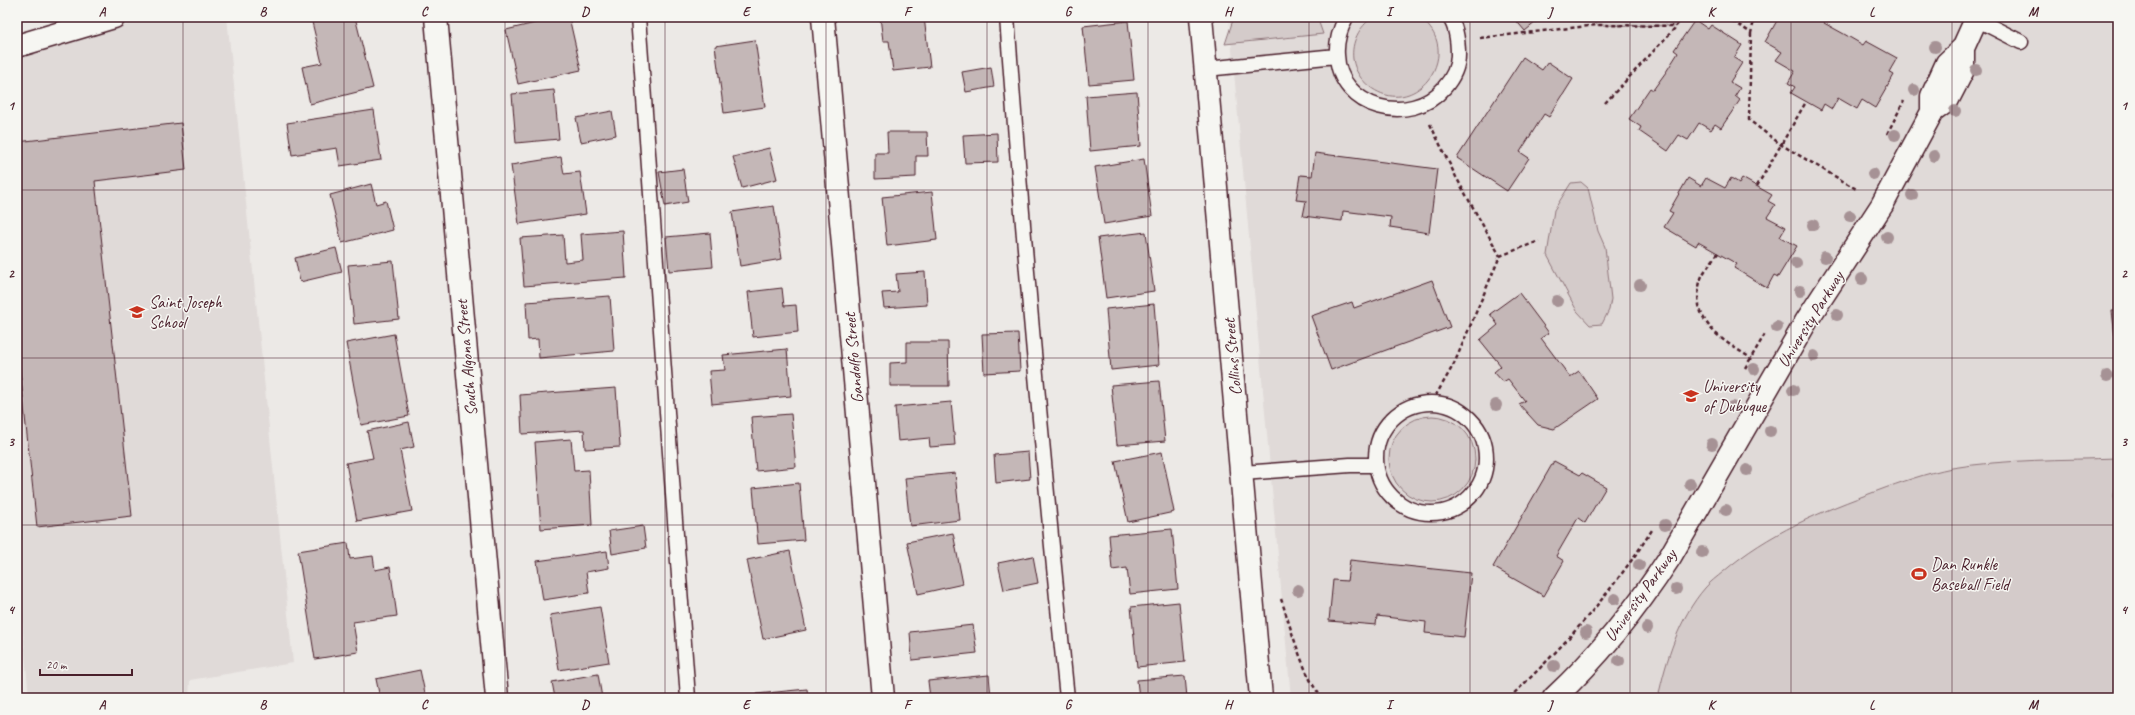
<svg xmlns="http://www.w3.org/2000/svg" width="2135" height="715" font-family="Caveat,sans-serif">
<rect width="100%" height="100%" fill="#ece9e6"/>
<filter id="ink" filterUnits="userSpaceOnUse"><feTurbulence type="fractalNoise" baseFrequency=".025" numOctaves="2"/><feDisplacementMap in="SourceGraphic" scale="8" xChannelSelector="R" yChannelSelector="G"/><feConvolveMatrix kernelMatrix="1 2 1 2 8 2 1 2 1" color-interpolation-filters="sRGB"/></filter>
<g filter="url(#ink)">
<path fill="#e0dad8" d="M152,17H227L293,663L190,680L189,698H29L17,567V57Z
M1229,17H2118V698H1291Z"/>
<path fill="#d4cbca" stroke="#8f757a" d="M1234,17H1317L1323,34L1225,44Z
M1373,17H1418C1467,49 1417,122 1370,87C1361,80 1355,71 1353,59C1351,42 1359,27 1373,17Z
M1591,17H1683L1676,26L1597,25Z
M1581,182L1588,188L1598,231L1605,247L1611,299L1609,310L1602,324L1590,325L1577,311L1547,255L1554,210L1571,183Z
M1389 459a43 43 0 1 1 86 0a43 43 0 1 1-86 0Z
M2118,458L2114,496L2118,518V698H1658C1666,660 1679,618 1705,588C1710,582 1717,577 1723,572C1768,533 1822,511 1877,491C1901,482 1927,473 1952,468C2006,459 2063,460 2118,458Z"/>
<path fill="#c4b7b7" stroke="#4a1f2b" d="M330,17H355L373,88L310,104L302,67L322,63L312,22Z
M560,17H569L581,70L518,84L506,30Z
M880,17H924L930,67L893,71L889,41H883Z
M1513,17H1542L1525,31Z
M1779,17H1824L1827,19L1824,23L1844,34L1863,45L1866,41L1897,58L1889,72L1894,75L1875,108L1862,100L1857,109L1838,98L1832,109L1824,104L1821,110L1791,93L1795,87L1788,83L1795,71L1776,60L1782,52L1765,42Z
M1695,20L1708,29L1711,25L1742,45L1734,58L1742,63L1730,82L1740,88L1735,96L1740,100L1721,128L1715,124L1711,130L1699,123L1688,140L1679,135L1668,151L1639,131L1641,127L1629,119L1650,88L1653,90L1666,72L1678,53L1674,50Z
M1128,21L1134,80L1089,84L1083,26Z
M755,40L765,107L724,113L715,46Z
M1523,57L1542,70L1548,62L1573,79L1549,117L1544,114L1520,152L1529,158L1507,191L1457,158Z
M991,67L994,87L966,92L962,72Z
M554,90L559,139L516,143L512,94Z
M1137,92L1141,146L1090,151L1086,96Z
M374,110L381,160L340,166L337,148L292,155L287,123Z
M612,111L616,135L581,142L576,118Z
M181,123L186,170L95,181L132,516L37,527L17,343V142Z
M887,132H927L928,156H916V177L875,179V153H888Z
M997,133L998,162L965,163L963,135Z
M769,148L777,179L742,188L733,157Z
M1315,153L1437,169L1429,233L1390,227L1391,217L1343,211L1342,221L1303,216L1306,201L1296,200L1300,175L1312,176Z
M561,157L564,174L580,172L586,214L519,224L511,165Z
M1144,159L1152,216L1104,224L1095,167Z
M683,169L688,202L665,206L659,172Z
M1688,178L1701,186L1706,178L1725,188L1731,178L1739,183L1742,178L1772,195L1768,201L1775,205L1767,217L1786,227L1780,237L1797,246L1778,277L1774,275L1767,288L1734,268L1737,264L1698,242L1696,246L1664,227L1673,213L1669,211Z
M371,184L376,204L386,201L393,230L342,243L330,195Z
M932,192L937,240L887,246L882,197Z
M774,206L782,259L740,266L732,212Z
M623,231L626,278L524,286L520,238L563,235L565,262L583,260L581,234Z
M1146,232L1154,291L1106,298L1098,238Z
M710,233L713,267L669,271L666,237Z
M336,248L342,272L300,282L295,258Z
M393,261L399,319L354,324L348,265Z
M925,272L927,305L884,308L882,293L898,292L896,274Z
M1432,280L1450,327L1331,370L1311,316L1352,302L1354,308Z
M782,288L784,306L796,305L798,332L753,337L748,292Z
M1519,293L1549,333L1541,338L1570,377L1579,371L1598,399L1554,429L1538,425L1519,404L1525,401L1508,379L1503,382L1494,372L1501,366L1480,340L1498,325L1490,314Z
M610,296L614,351L539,358L538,339L528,340L526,302Z
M1154,304L1159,365L1111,370L1106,309Z
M2112,311H2118V364Z
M1018,333L1020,371L984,373L982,334Z
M394,334L409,416L361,425L346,343Z
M907,342H948L949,386H890V363L907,362Z
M787,349L791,396L712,404L709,371L725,370L723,355Z
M1159,381L1165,441L1117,445L1111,385Z
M616,388L620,447L585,449L584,430L522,434L520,395Z
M951,402L955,445L930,447L929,438L898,441L895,407Z
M791,414L796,467L756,471L751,417Z
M409,422L414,447L400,450L412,511L357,521L346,463L373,458L367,431Z
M571,439L574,471L589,470L592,525L541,529L535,442Z
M1028,452L1030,479L996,483L994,455Z
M1162,452L1174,512L1128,522L1115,461Z
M1554,461L1580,475L1582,473L1606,487L1585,523L1578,518L1556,556L1564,561L1544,596L1493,567Z
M955,473L960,520L910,526L905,478Z
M799,483L804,540L758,544L753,488Z
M643,526L646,548L612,554L609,531Z
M1172,529L1178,589L1130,594L1127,568L1112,570L1109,535Z
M953,533L963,584L918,594L907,542Z
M348,543L350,559L373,556L375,570L390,567L397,616L353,622L358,652L315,659L298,551Z
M607,551L609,568L586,572L589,593L543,600L537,561Z
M790,551L806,630L763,639L747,560Z
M1033,556L1038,583L1004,590L998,563Z
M1350,560L1471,573L1464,637L1425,633L1426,622L1377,616L1376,625L1329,621L1333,580L1347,581Z
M1179,602L1185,662L1137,667L1131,607Z
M600,607L609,662L559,670L550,615Z
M973,625L977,653L912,660L910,632Z
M420,670L426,698H380L376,679Z
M598,674L602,698H555L552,682Z
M989,675L991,698H930L928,681Z
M1185,676L1187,698H1139L1137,680Z
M807,689L808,698H756V694Z"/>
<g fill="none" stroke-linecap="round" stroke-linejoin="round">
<g stroke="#4a1f2b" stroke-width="17">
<path id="service" d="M638,17L688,698
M1007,17C1023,244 1044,471 1067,698
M1346,17C1340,30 1336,41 1337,55C1339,109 1411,127 1444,88C1452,79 1458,67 1458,55C1458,42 1457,27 1449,17
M1976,19L2021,42
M1206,69L1336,56
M1376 458a55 55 0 1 1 110 0a55 55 0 1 1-110 0Z
M1242,473L1350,465H1374"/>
</g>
<g stroke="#4a1f2b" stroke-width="25">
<path id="minor" d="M436,17L497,698
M823,17L883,698
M1201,17L1261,698
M17,46L114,17
M1932,112L1947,101L1963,70V48
M1554,698C1598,657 1637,608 1670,557L1807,320L1882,205L1932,112V96L1947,63L1963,48L1977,17"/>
</g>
<path stroke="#4a1f2b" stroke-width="2.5" stroke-dasharray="4 3" stroke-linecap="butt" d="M1727,17L1751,33L1755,17
M1751,33L1749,120L1780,144L1858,190
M1480,38L1597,25L1676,26L1683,17
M1605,103L1676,27
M1430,124L1456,177L1500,256
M1887,134L1904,101
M1757,186L1806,102
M1718,253C1712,262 1702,272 1700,282C1690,322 1723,341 1751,358
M1745,368L1765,334
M1432,402L1454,364L1500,256L1539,241
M1281,599C1289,621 1306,687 1324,698
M1509,698C1564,647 1612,592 1652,530"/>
<use href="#service" stroke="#f6f6f2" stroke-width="14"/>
<use href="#minor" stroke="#f6f6f2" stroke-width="22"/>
</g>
<g fill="#a69295">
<circle cx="1935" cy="47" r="6"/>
<circle cx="1976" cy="70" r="6"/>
<circle cx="1914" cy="90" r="6"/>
<circle cx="1955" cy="111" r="6"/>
<circle cx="1895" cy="135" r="6"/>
<circle cx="1934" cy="156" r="6"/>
<circle cx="1873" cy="174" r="6"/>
<circle cx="1912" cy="195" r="6"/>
<circle cx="1850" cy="216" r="6"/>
<circle cx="1813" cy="225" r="6"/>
<circle cx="1887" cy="237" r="6"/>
<circle cx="1825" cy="257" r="6"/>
<circle cx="1796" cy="263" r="6"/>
<circle cx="1862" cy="279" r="6"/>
<circle cx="1640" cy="285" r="6"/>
<circle cx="1800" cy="291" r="6"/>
<circle cx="1557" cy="301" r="6"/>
<circle cx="1837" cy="315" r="6"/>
<circle cx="1777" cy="327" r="6"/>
<circle cx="1814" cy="356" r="6"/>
<circle cx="1754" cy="369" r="6"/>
<circle cx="2107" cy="376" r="6"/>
<circle cx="1793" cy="390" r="6"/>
<circle cx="1496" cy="405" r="6"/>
<circle cx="1732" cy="407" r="6"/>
<circle cx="1770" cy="431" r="6"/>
<circle cx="1712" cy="444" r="6"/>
<circle cx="1747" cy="470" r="6"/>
<circle cx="1690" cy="484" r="6"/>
<circle cx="1726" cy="510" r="6"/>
<circle cx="1665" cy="525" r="6"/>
<circle cx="1702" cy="552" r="6"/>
<circle cx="1639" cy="565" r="6"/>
<circle cx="1676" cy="589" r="6"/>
<circle cx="1298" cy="590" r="6"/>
<circle cx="1615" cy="599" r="6"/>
<circle cx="1647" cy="628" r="6"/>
<circle cx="1586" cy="632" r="6"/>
<circle cx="1619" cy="661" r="6"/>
<circle cx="1554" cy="666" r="6"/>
</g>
</g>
<path fill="none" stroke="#4a1f2b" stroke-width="1" stroke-opacity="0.55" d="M183,17V698M344,17V698M505,17V698M665,17V698M826,17V698M987,17V698M1148,17V698M1309,17V698M1470,17V698M1630,17V698M1791,17V698M1952,17V698M17,190H2118M17,358H2118M17,525H2118"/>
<defs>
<g id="school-bare" transform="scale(1.2)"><path d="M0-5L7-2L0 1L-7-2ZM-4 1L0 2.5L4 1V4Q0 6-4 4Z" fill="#c8321e" stroke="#f6f6f2" stroke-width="2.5" paint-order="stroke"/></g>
<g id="university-bare" transform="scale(1.2)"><path d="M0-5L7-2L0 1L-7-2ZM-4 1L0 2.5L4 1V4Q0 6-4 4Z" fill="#c8321e" stroke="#f6f6f2" stroke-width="2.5" paint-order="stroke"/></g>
<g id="stadium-bare" transform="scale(1.2)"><path d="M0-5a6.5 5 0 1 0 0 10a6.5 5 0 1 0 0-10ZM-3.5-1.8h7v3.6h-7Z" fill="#c8321e" stroke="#f6f6f2" stroke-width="2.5" paint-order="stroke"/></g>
</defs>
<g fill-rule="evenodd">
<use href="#school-bare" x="137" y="312"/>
<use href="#university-bare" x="1691" y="396"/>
<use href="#stadium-bare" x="1919" y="574"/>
</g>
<g text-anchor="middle" stroke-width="3" stroke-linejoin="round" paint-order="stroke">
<g font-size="17" fill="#4a1f2b" stroke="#f6f6f2" text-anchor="start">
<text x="149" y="308">Saint Joseph<tspan x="149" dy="20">School</tspan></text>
<text x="1703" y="392">University<tspan x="1703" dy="20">of Dubuque</tspan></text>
<text x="1931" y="570">Dan Runkle<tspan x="1931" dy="20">Baseball Field</tspan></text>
</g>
<g font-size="17" fill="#4a1f2b" stroke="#f6f6f2">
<text transform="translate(1810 319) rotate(-58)" y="6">University Parkway</text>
<text transform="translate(1232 357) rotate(-95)" y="6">Collins Street</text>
<text transform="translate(466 358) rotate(-95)" y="6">South Algona Street</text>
<text transform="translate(853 358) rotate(-95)" y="6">Gandolfo Street</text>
<text transform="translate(1640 595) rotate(-54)" y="6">University Parkway</text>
</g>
</g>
<rect width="2135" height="715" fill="none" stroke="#f6f6f2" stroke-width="44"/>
<path d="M40 669v6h92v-6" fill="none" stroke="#4a1f2b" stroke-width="2"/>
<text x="46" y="669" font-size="12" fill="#4a1f2b" stroke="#f6f6f2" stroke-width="3" paint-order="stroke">20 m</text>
<rect x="22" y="22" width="2091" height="671" fill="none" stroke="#4a1f2b" stroke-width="1.5"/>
<g font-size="13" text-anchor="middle" font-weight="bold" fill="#4a1f2b">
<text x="102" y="16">A</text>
<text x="263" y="16">B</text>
<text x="424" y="16">C</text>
<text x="585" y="16">D</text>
<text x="746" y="16">E</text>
<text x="907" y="16">F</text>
<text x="1068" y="16">G</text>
<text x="1228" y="16">H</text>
<text x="1389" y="16">I</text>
<text x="1550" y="16">J</text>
<text x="1711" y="16">K</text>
<text x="1872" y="16">L</text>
<text x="2033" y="16">M</text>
<text x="11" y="110">1</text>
<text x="2124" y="110">1</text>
<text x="11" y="278">2</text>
<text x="2124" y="278">2</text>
<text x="11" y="446">3</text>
<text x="2124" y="446">3</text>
<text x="11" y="614">4</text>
<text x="2124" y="614">4</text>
<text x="102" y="709">A</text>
<text x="263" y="709">B</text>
<text x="424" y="709">C</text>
<text x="585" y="709">D</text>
<text x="746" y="709">E</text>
<text x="907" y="709">F</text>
<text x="1068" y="709">G</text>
<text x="1228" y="709">H</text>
<text x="1389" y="709">I</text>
<text x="1550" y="709">J</text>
<text x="1711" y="709">K</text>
<text x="1872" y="709">L</text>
<text x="2033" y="709">M</text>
</g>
</svg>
